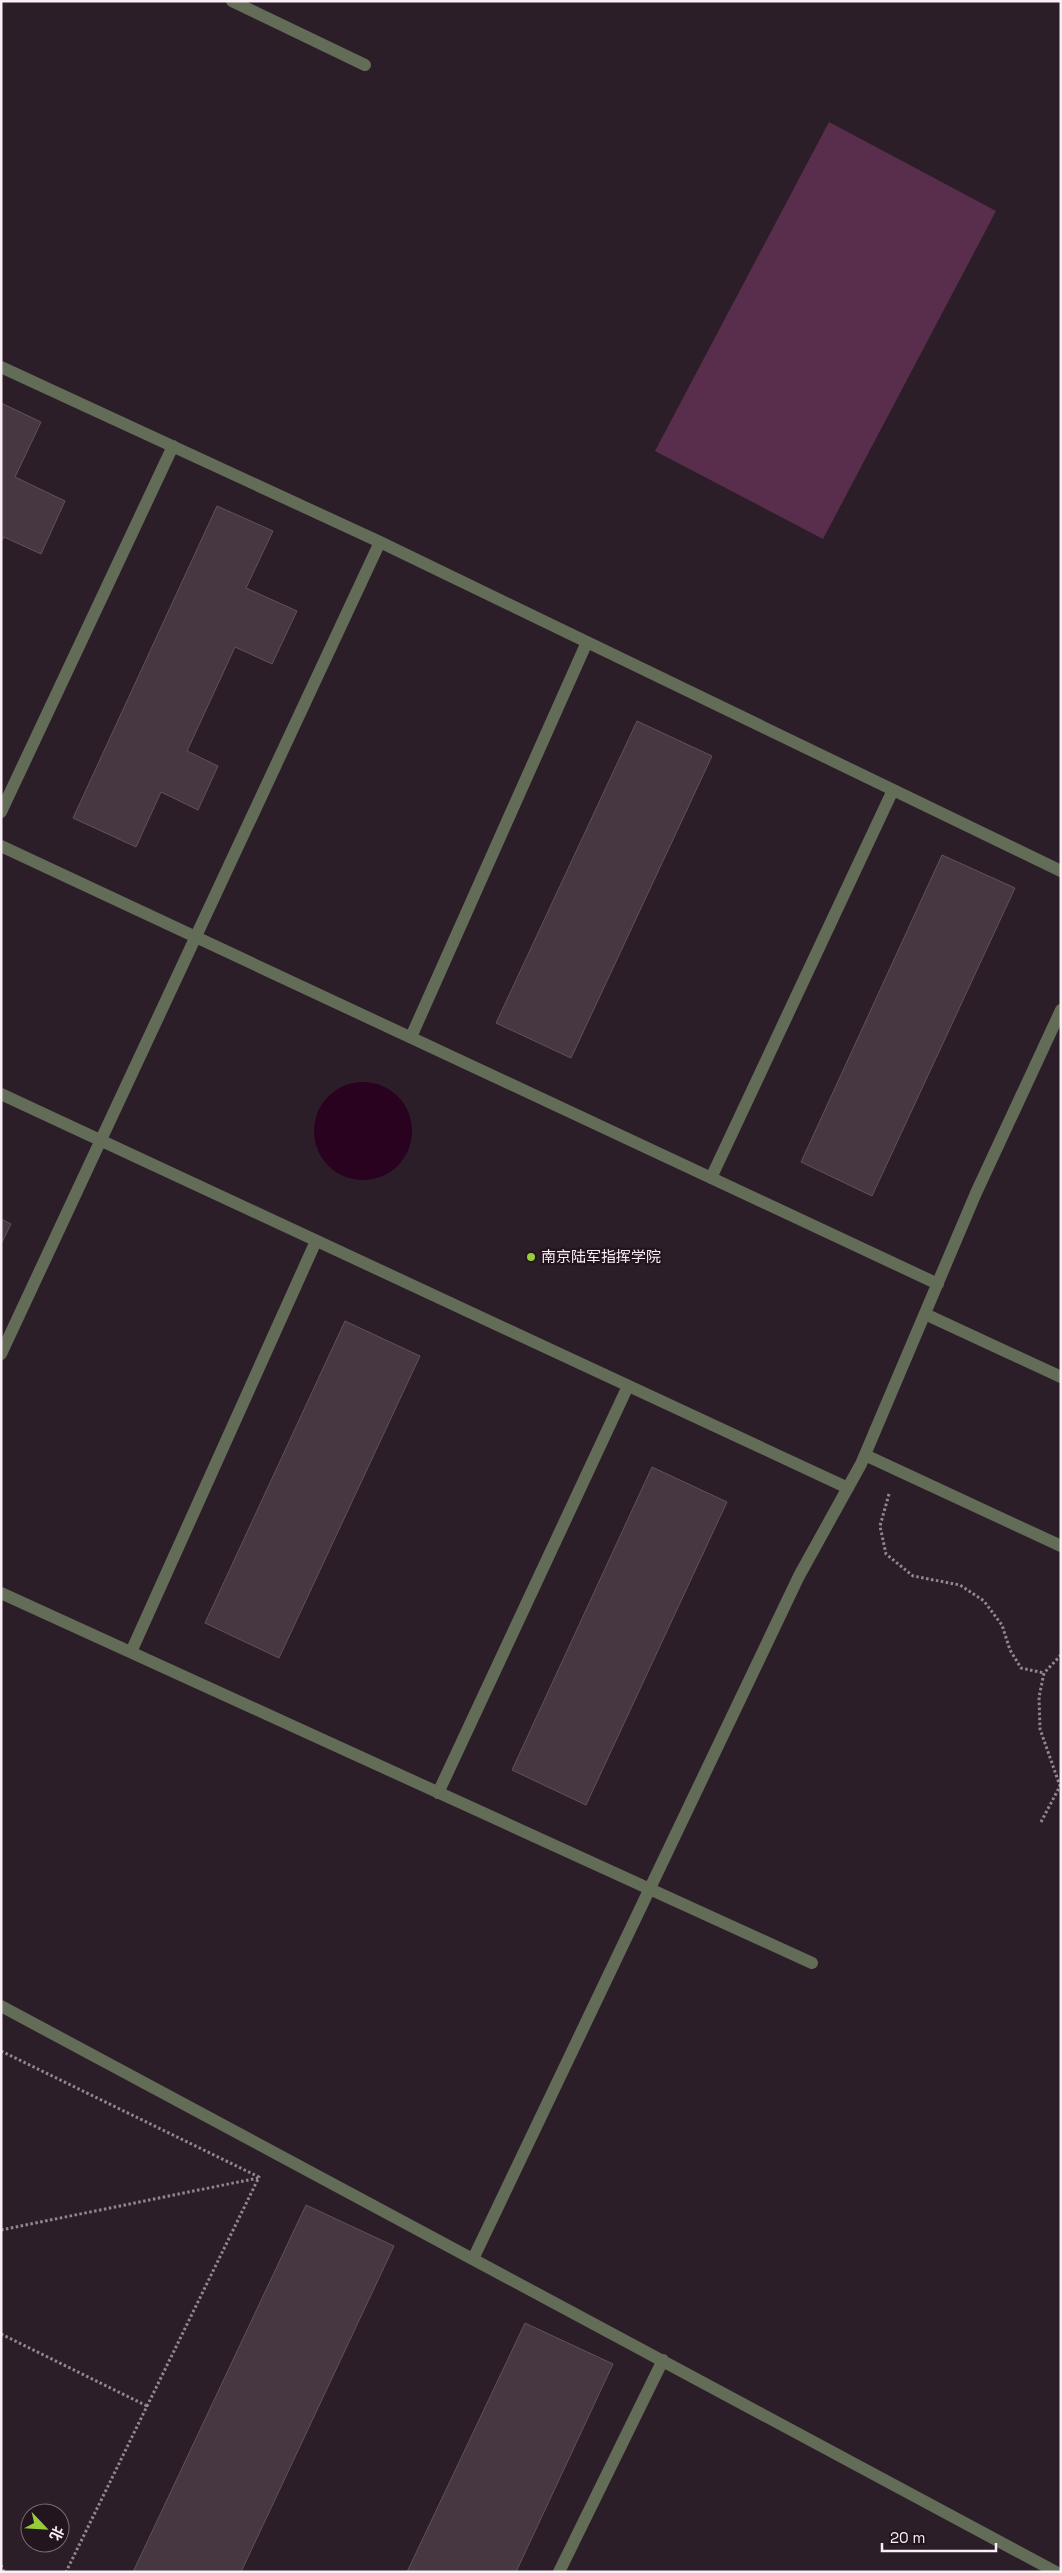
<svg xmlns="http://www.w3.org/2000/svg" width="1062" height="2573" font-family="'Space Grotesk','Noto Sans SC',sans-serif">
<rect width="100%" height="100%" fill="#2c1e28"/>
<path fill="#592e4d" d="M829,122L996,211L823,539L655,451Z"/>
<path fill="#28021f" d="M314 1131a49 49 0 1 1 98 0a49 49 0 1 1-98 0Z"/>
<path fill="#463741" stroke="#61515c" d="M1,403L41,422L15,477L65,501L41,554L4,537L1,542Z
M217,506L273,531L246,588L297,611L272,664L235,647L187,751L218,766L198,810L161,792L136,847L73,818Z
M637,721L712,756L571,1058L496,1023Z
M942,855L1015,888L872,1196L801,1162Z
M1,1219L11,1224L1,1244Z
M345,1321L420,1356L279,1658L205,1623Z
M652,1467L727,1502L586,1805L512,1770Z
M306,2205L394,2246L241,2572H133Z
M525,2323L613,2364L516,2572H407Z"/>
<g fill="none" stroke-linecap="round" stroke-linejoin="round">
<path stroke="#93868f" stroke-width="3" stroke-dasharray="2.5 2.5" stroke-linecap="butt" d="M889,1494L880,1526L886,1554L913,1576L960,1585L984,1601L1002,1625L1010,1650L1021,1668L1044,1673
M1041,1822L1060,1786L1040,1729L1039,1697L1044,1673L1061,1655
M1,2051L259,2177L66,2572
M1,2230L258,2178
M1,2334L147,2406
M1,2565L4,2572"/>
<path stroke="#626c57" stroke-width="12" d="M232,1L365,65
M1,367L380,542L1061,871
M1,812L173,446
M1,846L938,1284
M411,1037L587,642
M1,1094L848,1488
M711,1178L893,790
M925,1314L1061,1377
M1,1354L380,542
M865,1455L1061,1546
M1,1593L812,1963
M131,1652L316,1241
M438,1793L628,1386
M1,2006L1056,2572
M473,2259L799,1576L861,1464L976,1193L1061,1010
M559,2572L663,2360"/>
</g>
<circle fill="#97cc39" stroke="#22151e" stroke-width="2" cx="531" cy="1257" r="5"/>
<g text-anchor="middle" stroke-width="4.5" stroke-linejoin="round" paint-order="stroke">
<g font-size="15" fill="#faeff6" stroke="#22151e" text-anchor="start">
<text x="541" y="1262">南京陆军指挥学院</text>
</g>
</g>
<rect width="1062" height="2573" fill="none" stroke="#faeff6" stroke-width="5"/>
<g transform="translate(45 2528) rotate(115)"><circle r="24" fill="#22151e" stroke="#786c74"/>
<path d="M0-4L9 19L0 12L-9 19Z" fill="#97cc39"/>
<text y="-8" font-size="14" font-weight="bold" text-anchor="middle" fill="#faeff6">北</text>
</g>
<path d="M882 2543v8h114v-8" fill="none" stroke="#faeff6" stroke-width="2.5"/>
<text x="890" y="2543" font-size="15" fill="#faeff6" stroke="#22151e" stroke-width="4" paint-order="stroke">20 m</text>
</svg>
